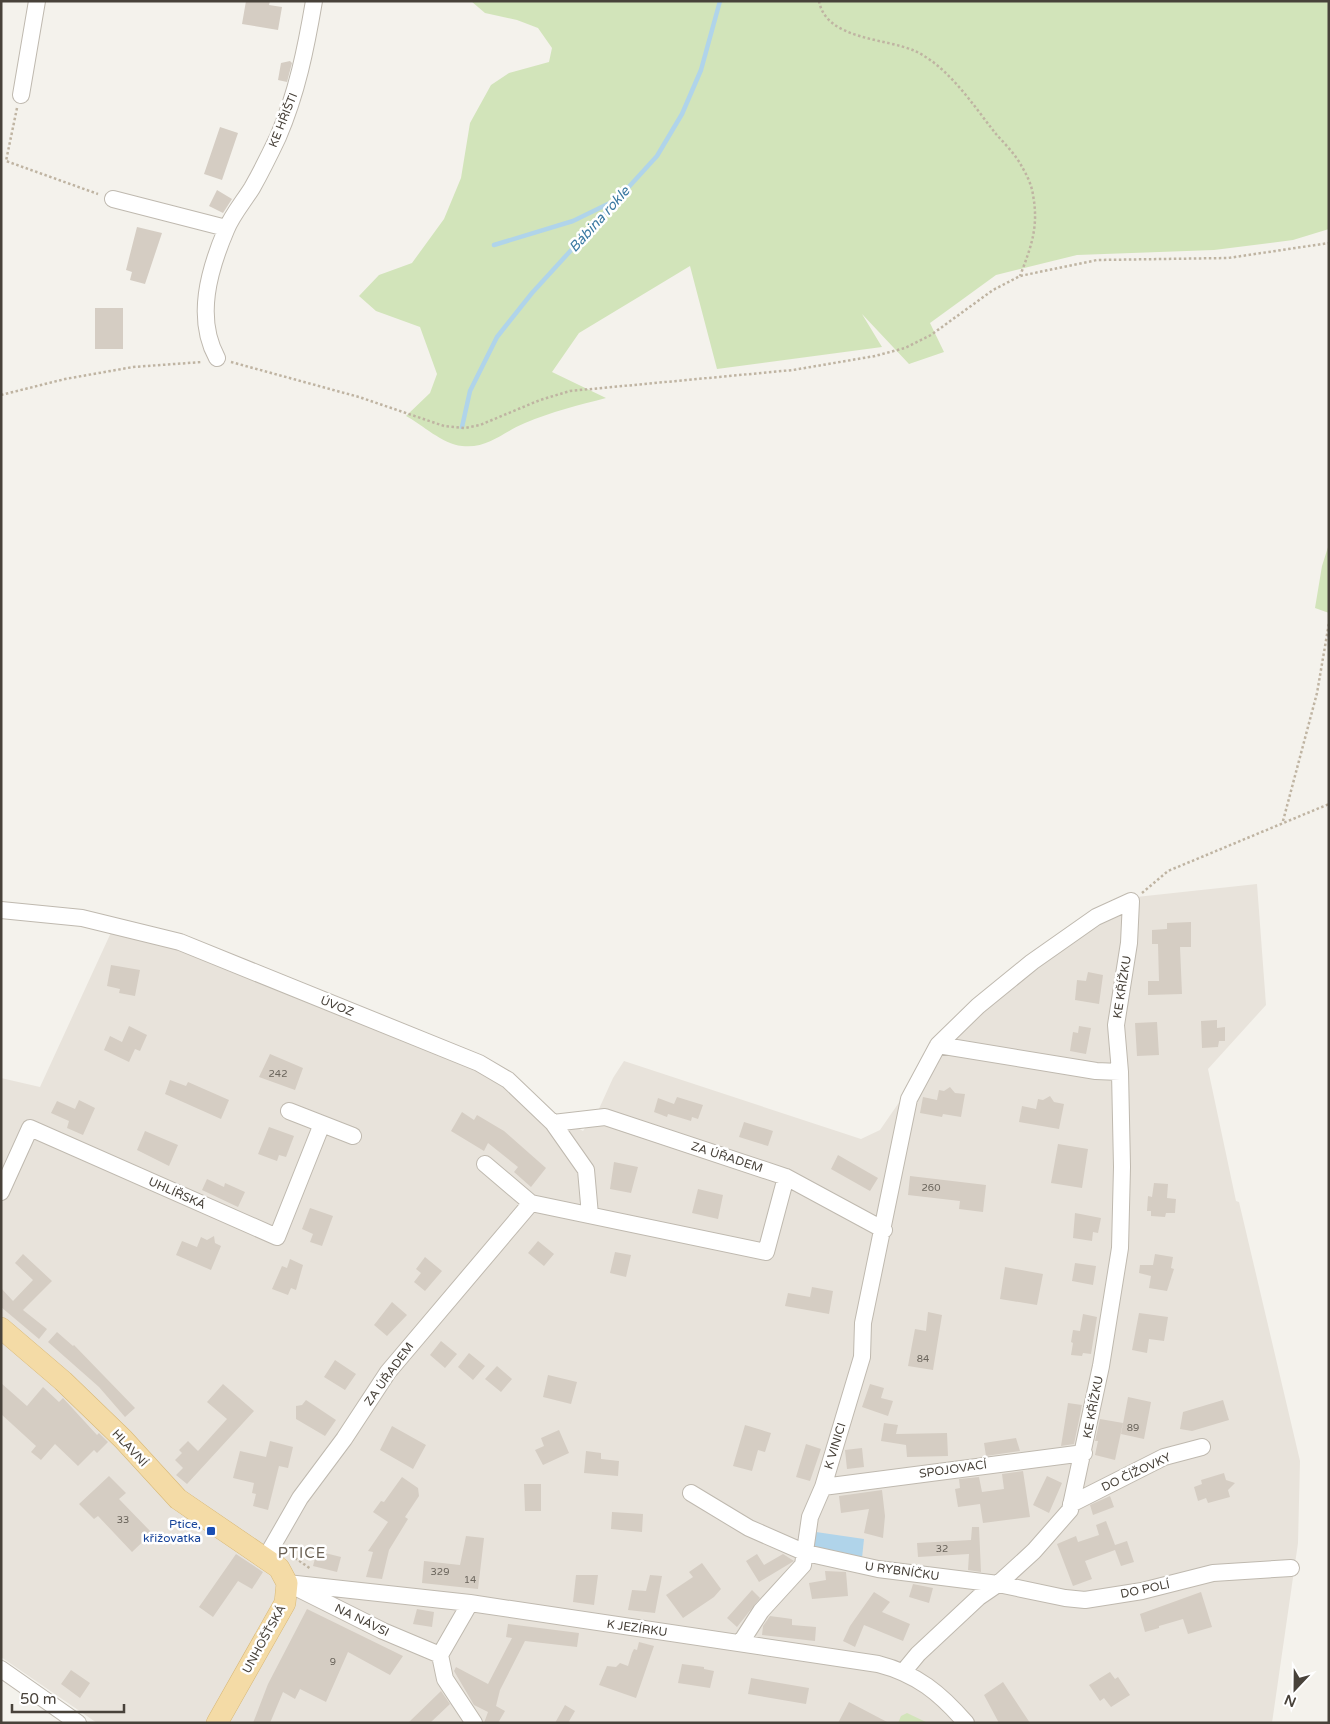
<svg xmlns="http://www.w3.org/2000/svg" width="1330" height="1724" font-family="'Varela Round',sans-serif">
<rect width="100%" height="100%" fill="#f4f2ec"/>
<path fill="#e8e3db" d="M1257,884L1266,1005L1208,1069L1236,1201L1239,1202L1300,1461L1298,1543L1272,1723H97L1,1657V1078L40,1087L114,926L441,1050L583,1131L598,1111L613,1078L624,1061L861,1139L880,1130L956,1020L1127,898Z"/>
<path fill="#d2e4ba" d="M471,1H1329V229L1293,240L1214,250L1077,255L996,275L930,323L944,352L909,364L862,314L882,347L717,369L690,266L579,333L552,372L606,398C579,405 551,412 525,423C503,432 488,449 462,446C442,444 423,425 406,416L430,393L437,374L420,327L376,311L359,296L379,275L412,263L444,219L461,178L470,123L491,85L509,73L549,62L552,48L538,28L517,20L485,13Z
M1329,544V613L1315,608L1322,566Z
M907,1713L928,1723H898L901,1716Z"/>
<path fill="#b0d4ea" d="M816,1532L864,1539L862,1558L813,1550Z"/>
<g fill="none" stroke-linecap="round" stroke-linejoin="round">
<path stroke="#b0d4ea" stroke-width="4.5" d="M494,245L573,221L612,202
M462,427L470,391L497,337L532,293L657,156L682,114L701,70L720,1"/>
</g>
<path fill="#d5cdc3" d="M246,1H270L269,5L282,7L278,30L242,24Z
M290,61L292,63L287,82L278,80L281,63Z
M220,127L238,133L222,180L204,174Z
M217,190L232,199L223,213L209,206Z
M137,227L162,233L145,284L130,280L132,272L126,270Z
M95,308H123V349H95Z
M1191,922V947H1180L1182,994L1148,995V981H1159L1158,944H1152V930L1167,929V923Z
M111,965L140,970L135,996L119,993L120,989L107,986Z
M1088,972L1103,975L1099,1004L1075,1000L1077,980L1086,981Z
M1217,1020V1028L1225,1027V1041H1219L1218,1047L1202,1048L1201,1021Z
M1157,1022L1159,1055L1137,1056L1135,1023Z
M129,1026L147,1035L140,1051L135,1049L129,1062L104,1050L110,1036L122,1042Z
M1079,1026L1091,1028L1086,1054L1070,1051L1073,1032L1078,1033Z
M270,1054L303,1068L295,1090L259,1077Z
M170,1080L186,1086L188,1082L229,1100L221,1119L165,1094Z
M950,1087L955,1093L965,1094L961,1117L943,1114L942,1117L920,1113L923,1097L937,1100L939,1090L944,1091Z
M1050,1096L1054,1102L1064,1104L1059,1129L1019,1122L1022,1106L1036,1109L1038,1099L1043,1100Z
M677,1097L703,1105L698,1119L692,1117L691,1121L668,1114L667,1117L654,1112L658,1098L674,1104Z
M79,1100L95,1108L83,1135L67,1128L69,1121L51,1113L57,1101L75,1109Z
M462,1112L474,1120L477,1115L504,1131L546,1168L531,1187L514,1172L518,1167L488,1143L484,1151L451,1131Z
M744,1122L773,1131L768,1146L739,1137Z
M269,1127L294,1136L286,1157L279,1155L277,1161L258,1154Z
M145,1131L178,1145L169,1166L137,1150Z
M1058,1144L1088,1149L1082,1188L1051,1183Z
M838,1155L878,1178L870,1191L831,1169Z
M614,1162L638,1167L631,1193L610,1189Z
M910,1176L986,1185L983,1212L959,1209L960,1201L908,1195Z
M207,1179L224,1187L225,1183L245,1192L238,1207L202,1190Z
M1154,1183L1168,1184L1167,1198L1176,1199L1175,1213H1166L1165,1217L1151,1216V1211H1147L1148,1196L1152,1197Z
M698,1189L723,1195L718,1219L692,1213Z
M310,1208L333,1216L322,1246L310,1242L313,1234L302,1229Z
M1075,1213L1101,1218L1098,1233L1093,1232L1092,1241L1073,1238Z
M214,1236L215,1243L221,1246L211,1270L176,1255L182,1241L197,1247L201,1237L207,1240Z
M538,1241L554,1254L544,1266L528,1253Z
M615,1252L631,1255L626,1277L610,1273Z
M23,1254L52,1281L23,1310L47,1329L39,1339L1,1307V1288L13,1301L33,1280L15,1263Z
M1155,1254L1173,1257L1171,1268L1174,1269L1167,1291L1149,1288L1151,1276L1139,1273L1140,1265H1153Z
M425,1257L442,1271L425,1291L414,1282L421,1273L416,1269Z
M290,1259L303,1265L296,1290L291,1288L288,1295L272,1289L282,1266L287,1268Z
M1075,1263L1096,1266L1093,1285L1072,1281Z
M1005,1267L1043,1274L1037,1305L1000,1299Z
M812,1287L833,1291L829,1314L785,1306L788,1293L810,1297Z
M392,1302L407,1315L387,1336L374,1325Z
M928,1312L942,1315L933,1370L908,1366L915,1329L926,1331Z
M1139,1313L1168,1317L1164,1341L1149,1339L1147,1353L1132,1350Z
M1083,1314L1097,1317L1091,1354L1083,1353L1082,1356L1071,1355L1073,1343L1071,1342L1073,1330L1080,1331Z
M57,1332L73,1346L74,1345L135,1408L125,1417L99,1387L48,1342Z
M441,1341L457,1354L445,1368L430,1355Z
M469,1353L485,1366L473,1380L458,1367Z
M335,1360L356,1374L345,1390L324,1377Z
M497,1366L512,1379L501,1392L485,1379Z
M548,1375L577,1382L571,1404L543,1397Z
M1,1383L27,1406L43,1387L59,1402L63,1398L97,1435L99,1433L108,1442L97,1453L94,1450L78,1466L55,1444L41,1460L31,1452L36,1446L1,1414Z
M223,1384L254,1411L187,1484L176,1475L183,1468L175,1460L182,1453L179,1450L188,1441L198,1451L227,1419L207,1402Z
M870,1384L884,1388L881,1398L893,1401L888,1416L862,1407Z
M1128,1397L1151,1402L1144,1439L1121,1434Z
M306,1400L336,1420L325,1436L296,1419V1406L302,1405Z
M1223,1400L1229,1420L1192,1431L1180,1429L1183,1412Z
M1068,1403L1082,1405L1080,1415L1074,1444L1061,1446Z
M1100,1419L1123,1423L1115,1460L1095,1455L1098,1441H1095Z
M884,1423L898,1425L896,1434L947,1433L948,1456L907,1457L906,1445L881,1441Z
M745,1425L771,1433L765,1452L758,1450L752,1471L733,1466Z
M392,1426L426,1445L413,1469L380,1450Z
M559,1430L569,1453L543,1465L535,1450L544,1446L541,1438Z
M1016,1438L1020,1451L986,1456L984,1443Z
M270,1441L293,1447L288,1468L279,1466L268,1510L253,1506L256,1494L252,1493L254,1483L233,1478L240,1451L266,1457Z
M806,1444L821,1449L810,1481L796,1477Z
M862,1448L864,1467L847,1469L845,1450Z
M586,1451L601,1453V1459L619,1461L618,1476L584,1473Z
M1023,1471L1030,1517L983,1523L980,1504L958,1507L955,1489L960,1488L959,1479L979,1477L982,1492L1004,1489L1002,1474Z
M1224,1473L1226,1480L1235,1483L1228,1490L1230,1497L1208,1503L1206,1498L1198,1501L1194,1487L1202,1484L1201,1480Z
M109,1476L126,1493L119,1499L152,1533L132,1552L98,1516L94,1519L79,1504Z
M1047,1476L1062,1483L1049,1513L1033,1505Z
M402,1477L418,1488L419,1496L405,1517L408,1519L389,1550L382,1579L366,1577L373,1552L368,1551L388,1522L373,1512L381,1501L384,1502Z
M524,1484H541V1511H525Z
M882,1490L885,1516L883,1538L864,1533L869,1509L841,1513L839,1496Z
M1110,1496L1114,1507L1093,1515L1090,1505Z
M612,1512L643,1514L642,1532L611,1529Z
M1106,1521L1115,1545L1127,1541L1134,1562L1121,1566L1115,1550L1085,1561L1092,1579L1073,1586L1057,1544L1076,1536L1078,1542L1099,1535L1096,1525Z
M972,1527H979L981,1572L968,1570L969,1554L918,1557L917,1543L971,1540Z
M466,1536L484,1538L478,1589L422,1583L424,1561L460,1565Z
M317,1551L341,1557L337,1572L313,1566Z
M236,1554L263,1572L252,1589L238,1581L213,1617L199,1607Z
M757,1554L764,1565L783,1554L794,1561L759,1582L746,1561Z
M702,1563L721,1589L714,1597L683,1618L666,1595L693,1577L689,1572Z
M825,1571L846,1572L848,1596L812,1599L809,1583L826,1580Z
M576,1575H598L594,1605L573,1602Z
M650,1575L662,1576L655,1613L628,1610L632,1590L646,1591Z
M913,1584L933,1588L929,1603L909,1597Z
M752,1590L760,1598L737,1627L727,1618Z
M874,1592L890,1602L882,1612L910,1624L903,1641L864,1625L855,1647L843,1641L850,1626Z
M1201,1592L1212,1627L1188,1634L1183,1619L1159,1626V1628L1145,1632L1140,1614Z
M307,1609L403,1656L390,1675L348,1652L326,1702L300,1689L295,1699L283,1692L270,1723H253L268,1684Z
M417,1609L434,1612L432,1627L413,1624Z
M770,1616L792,1619V1625L816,1627L815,1641L762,1635L763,1626Z
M508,1624L579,1633L577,1647L525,1641L500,1690L496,1706L505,1711L498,1723H484L488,1712L474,1705L454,1671L456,1667L488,1684L512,1638L506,1637Z
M639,1642L654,1646L636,1698L599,1685L607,1666L616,1667L620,1663L628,1666L632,1653L634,1649L637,1650Z
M682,1664L704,1667V1669L714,1671L710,1688L678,1683Z
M71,1670L90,1683L80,1698L61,1684Z
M1110,1672L1115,1679L1118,1677L1130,1695L1111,1707L1104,1698L1100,1701L1089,1685Z
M751,1678L809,1688L806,1704L748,1694Z
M1003,1682L1030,1723H999L984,1695Z
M441,1691L450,1704L430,1723H408Z
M849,1702L889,1723H838Z
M565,1705L575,1711L568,1723H555Z"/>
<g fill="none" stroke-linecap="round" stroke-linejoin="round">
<g stroke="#bfb9af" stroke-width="18">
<path id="minor" d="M21,95L37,1
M113,199L226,228
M217,358C195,318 209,270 226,230C232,215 244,201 252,188C261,172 270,154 278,137C297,93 306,48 314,1
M1,910L82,918L180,942L479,1063L508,1080L553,1123L586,1170L590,1215
M289,1111L353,1136
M553,1123L605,1117L786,1177
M485,1164L531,1203
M1,1192L30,1128L277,1237L322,1124
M823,1487L1084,1453
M691,1493L749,1528L806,1553L878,1569L998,1584L1065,1598L1085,1600L1142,1591L1213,1573L1291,1568
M1071,1504L1164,1457L1202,1447
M265,1559L300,1498L344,1439L388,1372L531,1203L766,1252L786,1177L884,1230
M287,1583L470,1603L878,1664C917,1674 940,1693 966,1723
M297,1588L383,1631L440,1655
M470,1603L440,1655L445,1679L474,1723
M741,1642L761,1611L803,1565L810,1517L823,1487L862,1357L863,1323L909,1099L938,1045L1096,1071L1120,1072
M1,1669L78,1723
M904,1671L918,1654L979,1597L998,1584L1034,1551L1070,1510L1101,1366L1120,1248L1122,1167L1120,1072L1116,1025L1129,943L1131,901L1096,917L1032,962L978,1006L938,1045"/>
</g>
<g stroke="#d8b876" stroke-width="22">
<path id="major" d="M1,1328L63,1381L123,1439L178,1499L279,1568L287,1583L285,1603L217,1723"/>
</g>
<path stroke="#bfb4a2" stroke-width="2.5" stroke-dasharray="2.5 2.5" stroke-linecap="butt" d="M819,1C826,40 886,38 915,51C949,67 973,105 996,134C1005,144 1016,155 1022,167C1027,175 1032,186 1033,195C1039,227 1031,247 1020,276
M17,108L6,161L98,194
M231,362L359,397L444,426L465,428L480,425L540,400L570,391L793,370L875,356L905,348L931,335L993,290L1020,276L1097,260L1228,258L1329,243
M1,395L65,379L133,367L202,362
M1283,821L1317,693L1329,623
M1142,893L1168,871L1329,804
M295,1558L311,1569"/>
<use href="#minor" stroke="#fff" stroke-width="16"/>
<use href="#major" stroke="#f4dba6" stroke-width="21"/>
</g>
<rect fill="#1a4fb4" stroke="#fff" stroke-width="2" x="206" y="1526" width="10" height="10" rx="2.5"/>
<g text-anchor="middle" stroke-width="5" stroke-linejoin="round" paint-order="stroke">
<g font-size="10" fill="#6b655c">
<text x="278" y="1077">242</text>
<text x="931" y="1191">260</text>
<text x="923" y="1362">84</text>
<text x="1133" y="1431">89</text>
<text x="123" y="1523">33</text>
<text x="942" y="1552">32</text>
<text x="440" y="1575">329</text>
<text x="470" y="1583">14</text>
<text x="333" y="1665">9</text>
</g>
<g font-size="12" fill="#48423a" stroke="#fff">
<text transform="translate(283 120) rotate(-68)" y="4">KE HŘIŠTI</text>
<text transform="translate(1122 987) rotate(-81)" y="4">KE KŘÍŽKU</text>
<text transform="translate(337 1006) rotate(22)" y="4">ÚVOZ</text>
<text transform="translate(727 1157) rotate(18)" y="4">ZA ÚŘADEM</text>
<text transform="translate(177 1193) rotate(24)" y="4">UHLÍŘSKÁ</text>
<text transform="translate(389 1374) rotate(-54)" y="4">ZA ÚŘADEM</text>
<text transform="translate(1093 1407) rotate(-79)" y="4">KE KŘÍŽKU</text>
<text transform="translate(835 1446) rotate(-73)" y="4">K VINICI</text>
<text transform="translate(130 1448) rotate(47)" y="4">HLAVNÍ</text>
<text transform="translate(953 1469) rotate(-8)" y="4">SPOJOVACÍ</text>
<text transform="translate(1136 1472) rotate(-25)" y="4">DO ČÍŽOVKY</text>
<text transform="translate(902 1571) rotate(8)" y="4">U RYBNÍČKU</text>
<text transform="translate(1145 1589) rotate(-12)" y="4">DO POLÍ</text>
<text transform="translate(362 1620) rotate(26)" y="4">NA NÁVSI</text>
<text transform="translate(637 1628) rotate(8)" y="4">K JEZÍRKU</text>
<text transform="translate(264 1639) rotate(-61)" y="4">UNHOŠŤSKÁ</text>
</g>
<g font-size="12" fill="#164399" stroke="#fff" text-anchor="end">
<text x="201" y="1528">Ptice,<tspan x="201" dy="14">křižovatka</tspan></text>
</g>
<g font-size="14" font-style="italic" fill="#3c7aa2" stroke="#fff">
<text transform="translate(599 219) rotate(-48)" y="5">Bábina rokle</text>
</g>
<g font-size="15" letter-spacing="1" fill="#6a6053" stroke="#fff">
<text x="302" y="1558">PTICE</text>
</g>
</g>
<rect width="1330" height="1724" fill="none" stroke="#48423a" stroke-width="5"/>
<g transform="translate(1295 1689) rotate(202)" stroke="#ffffff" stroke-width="4" paint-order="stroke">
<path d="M0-4L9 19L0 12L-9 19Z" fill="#48423a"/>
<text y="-8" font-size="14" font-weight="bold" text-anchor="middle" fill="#48423a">N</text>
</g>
<path d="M12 1704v8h112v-8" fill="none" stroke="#48423a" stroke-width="2.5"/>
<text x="20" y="1704" font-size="15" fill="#48423a" stroke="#ffffff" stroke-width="4" paint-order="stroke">50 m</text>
</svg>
